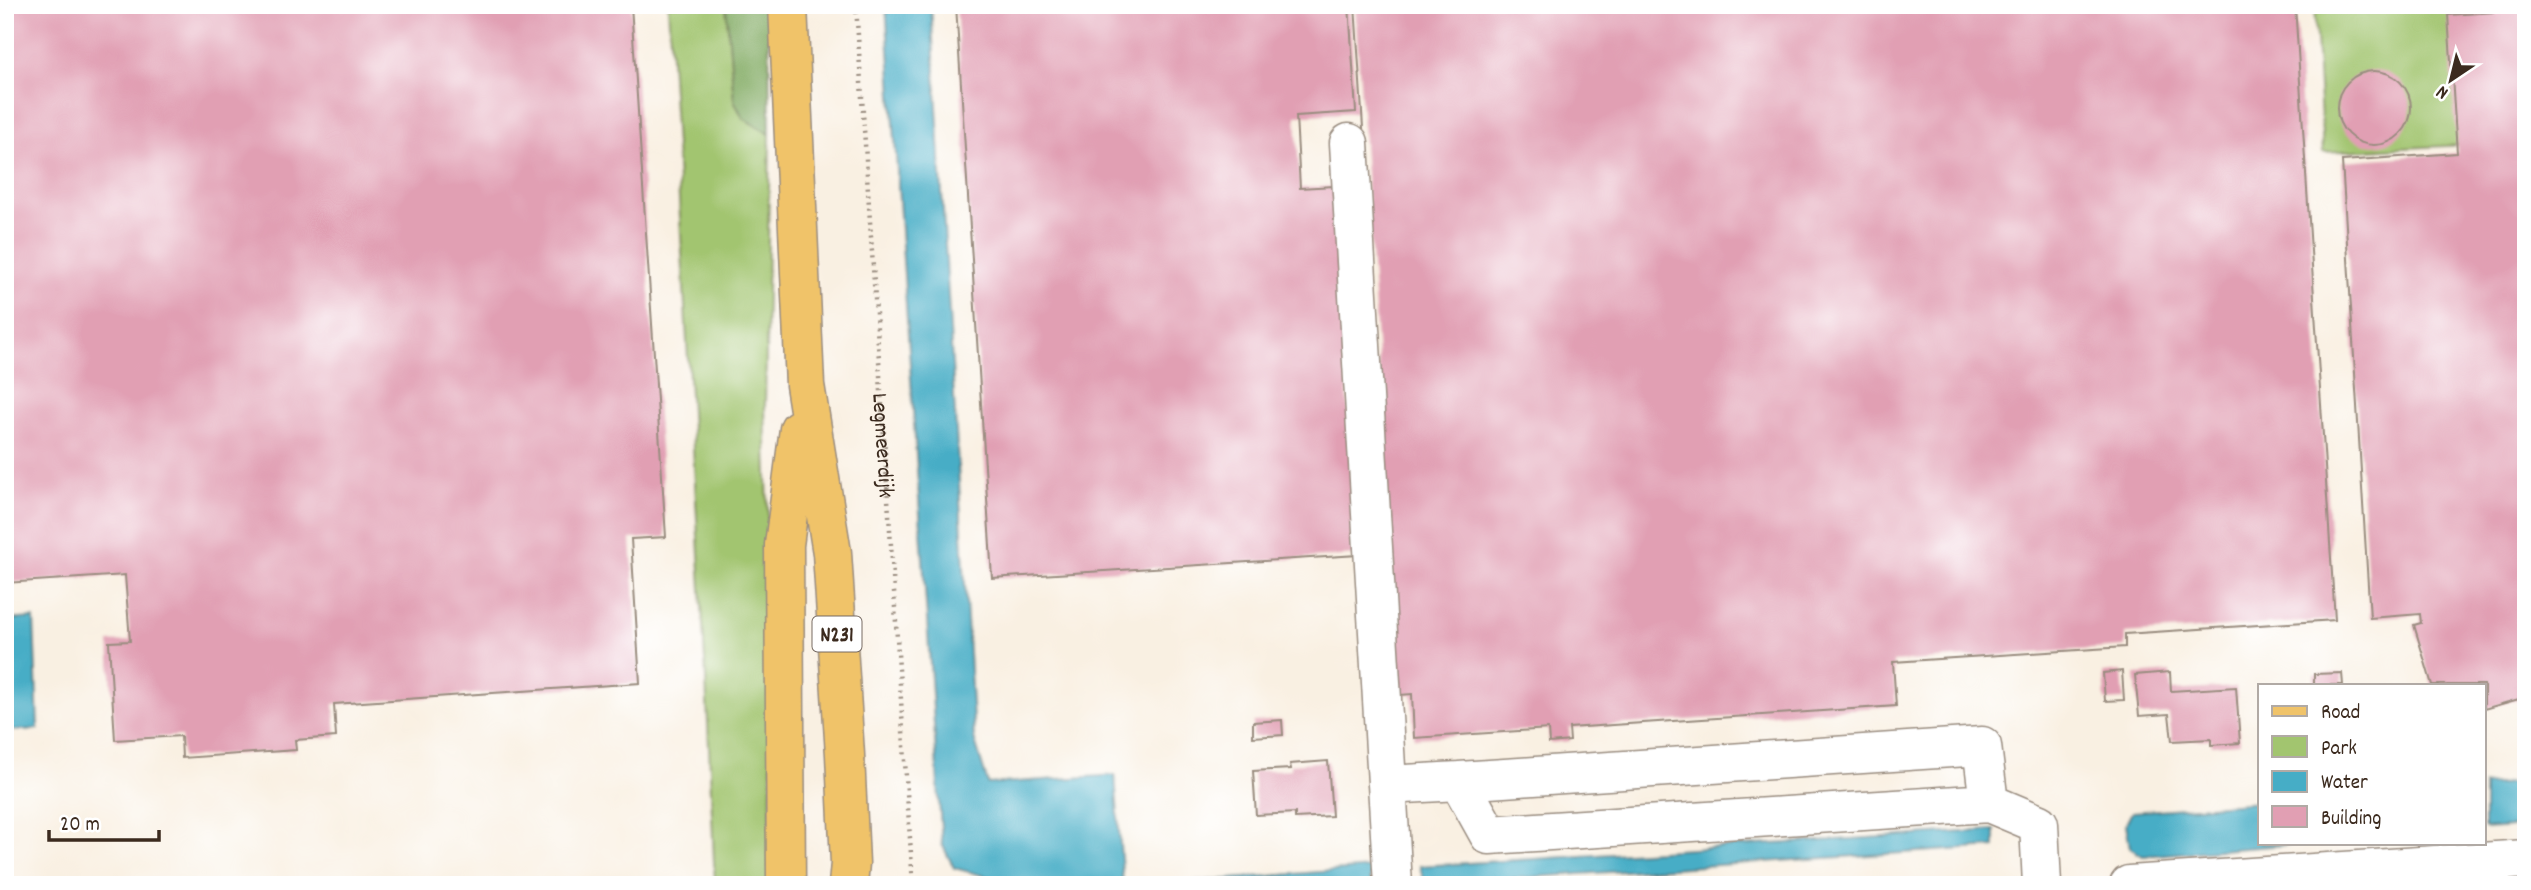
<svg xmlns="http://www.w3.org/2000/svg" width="2531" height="890" font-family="Dekko,sans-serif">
<rect width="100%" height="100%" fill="#fff"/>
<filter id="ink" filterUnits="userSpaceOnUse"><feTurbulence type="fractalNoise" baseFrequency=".0143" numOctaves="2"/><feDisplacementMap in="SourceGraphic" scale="14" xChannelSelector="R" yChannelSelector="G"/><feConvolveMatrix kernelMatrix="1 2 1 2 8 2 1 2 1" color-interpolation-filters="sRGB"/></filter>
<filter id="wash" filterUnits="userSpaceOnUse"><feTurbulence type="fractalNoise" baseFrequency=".00686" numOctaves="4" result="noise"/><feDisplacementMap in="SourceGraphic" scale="28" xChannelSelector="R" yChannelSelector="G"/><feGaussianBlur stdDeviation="1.57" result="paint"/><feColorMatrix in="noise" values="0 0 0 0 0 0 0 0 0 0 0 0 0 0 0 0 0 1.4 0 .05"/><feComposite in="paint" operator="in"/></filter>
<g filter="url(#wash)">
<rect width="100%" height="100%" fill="#f9f0e2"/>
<path fill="#a2c56f" stroke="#6e7846" stroke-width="2" d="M668,5H726L734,100L743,118L770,134L765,406L773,689L769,885H715L706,678Z
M2314,5H2526V142L2323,152Z"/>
<path fill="#81aa62" stroke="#5e6a40" stroke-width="2" d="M726,5H769L770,134L743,118L734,100Z"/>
<path fill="#46adc6" stroke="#406c72" stroke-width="2" d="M886,5H931L974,738L988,784L1115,775L1123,885H1018L954,868L942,844Z
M34,618L38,729L5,731V620Z
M2526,782V826L2484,829V785Z
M2260,802V843H2310L2143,856L2130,848L2126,824L2132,812Z
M1995,830V847L1424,884L1420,866Z
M1371,868V885H1153Z"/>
<g id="blocks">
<path fill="#e19fb3" d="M5,5H631L666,537L631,539L640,683L334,704L336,737L295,740L296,750L182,758L181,736L115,740L109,642L130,641L125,575L5,583Z
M956,5H1349L1356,112L1296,116L1300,188L1334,186L1358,555L992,578Z
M1355,5H2295L2335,620L2125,634V647L1893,662L1896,706L1569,728L1570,741L1549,743L1548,729L1414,738L1412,694L1400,695Z
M2526,10V697L2484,709V685H2432L2414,625L2421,623L2420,614L2370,618L2342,161L2457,153L2448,15Z
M2337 108a37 37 0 1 1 74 0a37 37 0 1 1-74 0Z
M2122,671L2124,700L2105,701L2103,673Z
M2170,672L2171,691L2236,687L2240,743L2211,745V739L2172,741L2169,714L2139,716L2135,675Z
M2342,673L2343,685H2314V674Z
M1282,720L1283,735L1253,737V722Z
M1328,761L1332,816L1295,818V813L1256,815L1253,771L1291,769L1290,764Z"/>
</g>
</g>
<g filter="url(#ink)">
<use href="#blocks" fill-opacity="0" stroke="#9a8d80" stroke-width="2"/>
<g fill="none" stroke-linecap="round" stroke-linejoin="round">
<g stroke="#9a8d80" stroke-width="41">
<path id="minor" d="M1349,143L1393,885
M1459,781L1982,746L1989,803
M1387,785L1459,781L1489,835L1989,803L2039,824L2042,885
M2129,885L2526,859"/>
</g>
<g stroke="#9a8d80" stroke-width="41">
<path id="major" d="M788,5L805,385L832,553L845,755L850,863L848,885
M786,885L784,545L799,429"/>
</g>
<path stroke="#9a8d80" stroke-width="4.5" stroke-dasharray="2 5" stroke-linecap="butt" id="s1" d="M856,5L913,885"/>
<use href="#minor" stroke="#fff" stroke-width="38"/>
<use href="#major" stroke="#f0c369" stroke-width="38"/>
</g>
</g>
<g text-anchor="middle" stroke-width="6" stroke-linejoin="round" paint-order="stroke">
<rect fill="#fff" stroke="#766a62" stroke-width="2" x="812.5" y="616.5" width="49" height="35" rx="5"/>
<g font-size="21" font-weight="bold" fill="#3b2a1e">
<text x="837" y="641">N231</text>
</g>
<g font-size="23" fill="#3b2a1e" stroke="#fff">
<text dy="8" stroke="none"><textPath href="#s1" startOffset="441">Legmeerdijk</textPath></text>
</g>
</g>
<rect width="2531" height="890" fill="none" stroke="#fff" stroke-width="28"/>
<rect x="2258" y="684" width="228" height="161" fill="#ffffff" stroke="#b1aaa5" stroke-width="2"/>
<rect x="2272" y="706" width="35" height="10" fill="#f0c369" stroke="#b1aaa5" stroke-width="2"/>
<text x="2321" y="718" font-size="21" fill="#3b2a1e">Road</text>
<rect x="2272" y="736" width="35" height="21" fill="#a2c56f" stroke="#b1aaa5" stroke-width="2"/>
<text x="2321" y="754" font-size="21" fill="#3b2a1e">Park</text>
<rect x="2272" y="771" width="35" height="21" fill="#46adc6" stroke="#b1aaa5" stroke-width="2"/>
<text x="2321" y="788" font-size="21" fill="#3b2a1e">Water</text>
<rect x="2272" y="806" width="35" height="21" fill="#e19fb3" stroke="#b1aaa5" stroke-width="2"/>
<text x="2321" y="824" font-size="21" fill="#3b2a1e">Building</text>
<g transform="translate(2451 80) rotate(215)" stroke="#ffffff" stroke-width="5" paint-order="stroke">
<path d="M0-5L12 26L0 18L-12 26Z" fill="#3b2a1e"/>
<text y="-10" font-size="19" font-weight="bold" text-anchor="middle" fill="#3b2a1e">N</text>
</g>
<path d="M49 830v10h110v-10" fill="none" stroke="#3b2a1e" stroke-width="3.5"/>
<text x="60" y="830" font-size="21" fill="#3b2a1e" stroke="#ffffff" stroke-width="5" paint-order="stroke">20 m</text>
</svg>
